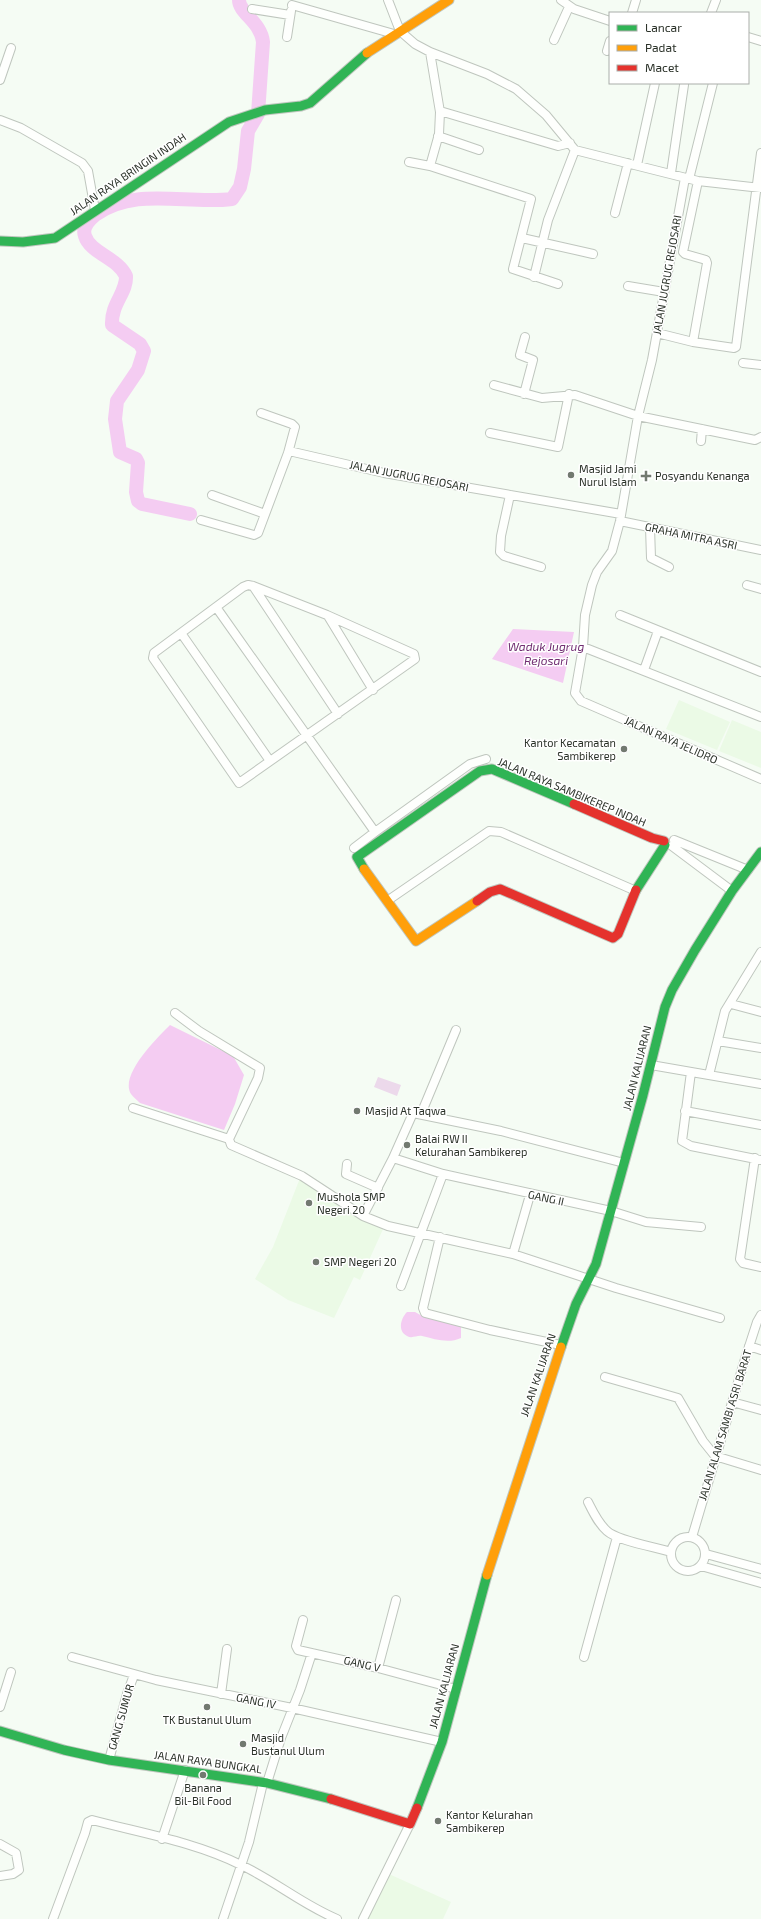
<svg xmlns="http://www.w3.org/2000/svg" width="761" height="1919" font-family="'Exo 2',sans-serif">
<rect width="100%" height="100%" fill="#f5fcf4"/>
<path fill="#ebfae6" d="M679,700L730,722L717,750L666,729Z
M732,720L761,732V768L719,751Z
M300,1178L384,1227L360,1280L354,1277L334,1318L288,1300L255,1279L273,1247Z
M389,1874L451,1902L443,1919H365Z"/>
<path fill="#ecd9eb" d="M378,1077L401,1085L397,1096L374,1087Z"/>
<path fill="#f4ccf2" d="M513,629L574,632L563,683L492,659Z
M170,1025L233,1056L244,1075L235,1104L224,1130L140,1103C137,1100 133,1097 131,1094C119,1075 158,1037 170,1025Z
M407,1312H415L424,1317L461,1325V1338C448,1344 435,1339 422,1336C417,1335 412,1339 407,1336C397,1331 401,1318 407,1312Z"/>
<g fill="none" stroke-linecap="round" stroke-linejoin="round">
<path stroke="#f4ccf2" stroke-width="14" d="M190,514L142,504L138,501L136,492L138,463L136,459L120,452L115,419L117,401L138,370L144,351L140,344L112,325C111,303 127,293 126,276C118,258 90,253 85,236C82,228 89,220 95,215C136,186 186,205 232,199L240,187L244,169L248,131L258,114L263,42C261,22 239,13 239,0"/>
<g stroke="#bfc6be" stroke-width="10">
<path id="street" d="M388,0L400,31L415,44L430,52L487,74L516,89L546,115L575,150L698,181L761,188
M561,0L574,9L610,21
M292,5L394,34
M252,9L290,15
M632,13L636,0
M711,13L716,0
M287,37L291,11
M748,37L761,41
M554,40L569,7
M607,51L610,41
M430,52L440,112L439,134L430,166
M0,80L11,48
M440,111L558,146L570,143
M0,120L21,128L82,163L88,171L95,210
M438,136L479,150
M409,162L430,166L531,199L513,269L558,284
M637,165L655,83
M671,173L684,85
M685,178L652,360L638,416L620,521L612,551L597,572L592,585L585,615L583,647L575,693L581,701L761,779
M689,179L713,83
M615,213L628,163
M522,238L593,254
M534,277L548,220L575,150
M628,286L664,292
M657,333L693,342L734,348L736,347L761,153
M693,342L707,263L706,260L685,254L683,252L698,181
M743,363L761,365
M494,385L542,398L575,395L638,416L755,440L761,437
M524,394L533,360L520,355L525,337
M490,433L558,447L569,394
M701,441L702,429
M289,451L384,473L621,514
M212,495L265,514
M510,495L501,536L500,552L504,556L541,567
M201,520L254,535L258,533L288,453L295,427L292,424L261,413
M620,521L761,550
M650,527L651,558L669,567
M248,585L253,586L327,615L414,654L415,659L239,783L153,658L154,653L243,587Z
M747,585L761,589
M253,586L338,714
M216,607L375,832L470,764L486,759
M620,615L761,672
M328,616L373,690
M181,633L270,761
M583,647L761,717
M644,670L658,631
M674,840L748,870
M672,846L732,891
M354,848L375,832
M387,901L489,831L501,832L636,891
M731,1004L761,1012
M175,1013L199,1031L260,1068L258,1078L229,1139L231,1145L302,1176L363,1216L388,1226L513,1254L616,1288L720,1318
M718,1041L761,1048
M651,1065L761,1084
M691,1072L682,1141L691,1146L761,1160
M709,1075L725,1011L761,952
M133,1108L229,1139
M685,1111L761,1125
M421,1114L456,1030
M393,1158L443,1174L611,1211L646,1222L701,1227
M755,1158L740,1259L743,1263L761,1267
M347,1164L346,1174L378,1188
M363,1216L393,1158L413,1113L501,1131L624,1163
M440,1237L423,1308L425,1313L490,1330L561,1345
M513,1254L530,1195
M401,1286L443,1174
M749,1346L761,1350
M605,1377L678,1398L703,1441L715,1456L761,1470
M732,1402L761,1410
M588,1502C593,1512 598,1523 607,1531C618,1541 655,1547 671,1552
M671 1554a17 17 0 1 1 34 0a17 17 0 1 1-34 0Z
M692,1537L745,1359L757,1322L761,1315
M706,1554L761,1569
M701,1566L761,1583
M303,1620L296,1646L298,1650L378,1668L456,1689
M72,1657L156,1680L292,1708L442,1742
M584,1657L617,1537
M378,1668L396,1600
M221,1694L227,1649
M0,1707L11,1672
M109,1760L127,1694L134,1675
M267,1783L281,1738L300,1690L312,1653
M162,1839L185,1770
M0,1844L16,1853L19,1870L13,1874L0,1876
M53,1919L85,1833L88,1822L92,1820C141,1833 195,1842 241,1865C275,1881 303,1905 337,1919
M223,1919L249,1842L263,1783
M363,1919L410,1824"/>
</g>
<g stroke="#bfc6be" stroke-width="11">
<path id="fast" d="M0,241L23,242L55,238L229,122L265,110L301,106L310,103L367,53
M364,869L357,857L480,771L492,769L574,804
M636,890L665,845
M561,1347L576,1304L596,1264L643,1095L665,1007L672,990L695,950L732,891L761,852
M0,1731L64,1750L109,1760L267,1783L331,1799
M417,1808L442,1742L487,1575"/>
</g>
<g stroke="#bfc6be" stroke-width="11">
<path id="slow" d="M367,53L449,0
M364,869L416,941L477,901
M487,1575L561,1347"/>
</g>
<g stroke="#bfc6be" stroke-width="11">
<path id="jam" d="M574,804L652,838L664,841
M477,901L490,892L500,889L613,938L618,934L636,890
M331,1799L410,1824L417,1808"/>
</g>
<use href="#street" stroke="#fefffd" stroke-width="8"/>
<use href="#fast" stroke="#30b455" stroke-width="9"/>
<use href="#slow" stroke="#ff9f0a" stroke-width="9"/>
<use href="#jam" stroke="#e5322d" stroke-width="9"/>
</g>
<g fill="#727970" stroke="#fff" stroke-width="1.5">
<circle cx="571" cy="475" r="4"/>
<path d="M644 470h4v4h4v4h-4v4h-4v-4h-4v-4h4z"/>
<circle cx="624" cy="749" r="4"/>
<circle cx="357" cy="1111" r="4"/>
<circle cx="407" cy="1145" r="4"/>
<circle cx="309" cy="1203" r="4"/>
<circle cx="316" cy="1262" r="4"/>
<circle cx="207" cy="1707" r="4"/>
<circle cx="243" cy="1744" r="4"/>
<circle cx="203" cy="1775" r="4"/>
<circle cx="438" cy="1821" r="4"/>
</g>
<g text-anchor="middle" stroke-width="3" stroke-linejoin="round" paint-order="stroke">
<g font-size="11" fill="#2b3229" stroke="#fff">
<text transform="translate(128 174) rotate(-34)" y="4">JALAN RAYA BRINGIN INDAH</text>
<text transform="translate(667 275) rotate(-80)" y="4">JALAN JUGRUG REJOSARI</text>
<text transform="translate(409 476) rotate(11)" y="4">JALAN JUGRUG REJOSARI</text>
<text transform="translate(691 536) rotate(12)" y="4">GRAHA MITRA ASRI</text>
<text transform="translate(671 740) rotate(24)" y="4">JALAN RAYA JELIDRO</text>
<text transform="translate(572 792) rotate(23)" y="4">JALAN RAYA SAMBIKEREP INDAH</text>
<text transform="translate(637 1068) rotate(-76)" y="4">JALAN KALIJARAN</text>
<text transform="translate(546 1198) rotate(12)" y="4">GANG II</text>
<text transform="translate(538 1375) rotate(-71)" y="4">JALAN KALIJARAN</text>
<text transform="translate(725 1425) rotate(-73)" y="4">JALAN ALAM SAMBI ASRI BARAT</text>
<text transform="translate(362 1664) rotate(13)" y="4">GANG V</text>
<text transform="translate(444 1686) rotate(-75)" y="4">JALAN KALIJARAN</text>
<text transform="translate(256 1701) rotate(11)" y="4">GANG IV</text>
<text transform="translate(121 1717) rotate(-74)" y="4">GANG SUMUR</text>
<text transform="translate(208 1762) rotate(8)" y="4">JALAN RAYA BUNGKAL</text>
</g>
<g font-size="11" fill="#2b3229" stroke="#fff" text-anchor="start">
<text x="579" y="473">Masjid Jami<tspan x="579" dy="13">Nurul Islam</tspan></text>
<text x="655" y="480">Posyandu Kenanga</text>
<text x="616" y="747" text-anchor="end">Kantor Kecamatan<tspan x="616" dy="13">Sambikerep</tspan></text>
<text x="365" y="1115">Masjid At Taqwa</text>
<text x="415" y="1143">Balai RW II<tspan x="415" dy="13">Kelurahan Sambikerep</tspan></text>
<text x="317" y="1201">Mushola SMP<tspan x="317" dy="13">Negeri 20</tspan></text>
<text x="324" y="1266">SMP Negeri 20</text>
<text x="207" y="1724" text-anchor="middle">TK Bustanul Ulum</text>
<text x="251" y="1742">Masjid<tspan x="251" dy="13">Bustanul Ulum</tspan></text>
<text x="203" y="1792" text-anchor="middle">Banana<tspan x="203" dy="13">Bil-Bil Food</tspan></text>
<text x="446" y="1819">Kantor Kelurahan<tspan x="446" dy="13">Sambikerep</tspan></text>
</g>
<g font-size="12" font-style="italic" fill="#712d72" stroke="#fff">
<text x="546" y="651">Waduk Jugrug<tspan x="546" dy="14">Rejosari</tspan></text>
</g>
</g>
<rect x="609" y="12" width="140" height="72" fill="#ffffff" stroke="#aaada9"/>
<rect x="617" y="25" width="20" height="6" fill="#30b455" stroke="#aaada9"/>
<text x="645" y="32" font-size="12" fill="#2b3229">Lancar</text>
<rect x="617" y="45" width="20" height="6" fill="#ff9f0a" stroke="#aaada9"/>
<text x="645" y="52" font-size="12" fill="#2b3229">Padat</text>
<rect x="617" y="65" width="20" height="6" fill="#e5322d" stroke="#aaada9"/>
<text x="645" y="72" font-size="12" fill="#2b3229">Macet</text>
</svg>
